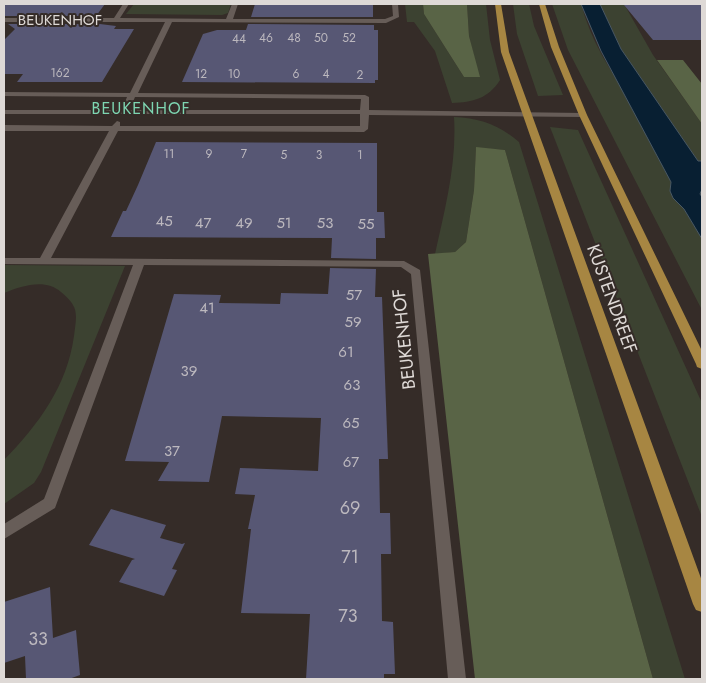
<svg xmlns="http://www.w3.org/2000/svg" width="706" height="683" font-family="Jost,sans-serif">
<rect width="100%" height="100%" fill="#352c28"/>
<path fill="#3c4231" d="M134,4H231L228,13L222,15L126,14Z
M405,4H423L424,14L464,77H479L469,36L467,4H486L490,40L500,80C488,99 473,102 452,103L435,51L414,22H407Z
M513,4H529L534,26L563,95L538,96L517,34Z
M552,4H581C601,76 655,129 702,184V310L568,50Z
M600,4H624L653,55L702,124V161H698L621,49Z
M454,117C480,118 499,125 519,142L685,679H653L505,150L476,148L474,190L466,242L455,252L435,254C445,209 457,163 454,117Z
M550,127L578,130L702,403V517Z
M4,265L125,266L41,472L34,483L4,504V460C39,424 67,386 74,336C77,313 79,307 61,292C45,278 22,286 4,293Z"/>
<path fill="#596446" d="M423,4H467L469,36L480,77H464L424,14Z
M657,60H683L702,84V124Z
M476,147L505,150L653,679H475L428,254L455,252L466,242L474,190Z"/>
<path fill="#081f32" stroke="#485763" d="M581,4H600L621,49L698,161H702V189L700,194L702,197V239L684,209L673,198L670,191L671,182L601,51Z"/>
<path fill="#575774" d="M4,4H105L96,16H4Z
M255,4H373V17H251Z
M624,5H702V40H653Z
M8,24H100L116,26L114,29H134L102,82H17L23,74H4V40L15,29Z
M248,24L374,25V30H378V80H375V83L182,82L203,34L217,30H246Z
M156,142L377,143V212H384L385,238H376V259L331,258L332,238L111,237L123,211H126L138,185Z
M330,268L376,269L375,297H382L388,459H379L380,513H390L391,554H381L382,621L393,622L395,674H384V679H306L310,614L241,613L251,529H248L255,495L235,494L240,468L318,471L321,418L222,416L209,482L158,481L169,462L125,461L174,294L221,295L219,303L280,304L281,293L328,294Z
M111,509L166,525L160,538L182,544L185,543L172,569L177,570L164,596L119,582L132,560L135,559L89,545Z
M50,587L53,638L76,630L80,675L69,679H26L25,656L4,663V602Z"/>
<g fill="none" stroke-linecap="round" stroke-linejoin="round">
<path fill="#675d58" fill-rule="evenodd" d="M123,4H129L120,18L226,19L232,4H238L233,19H385L393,16L392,4H398L399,17L386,23L172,22L138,93L365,95L369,97V110L583,113L587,115L583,117L369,115L368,129L364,132L118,131L51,258L404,261L420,270L466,679H448L411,274L401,267L144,265L55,508L4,539V524L44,499L133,265L4,264V258H40L109,131H4V125L112,126L117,121L120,122V126H360V114H4V110H360L361,99L135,97L132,104H129L125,102L127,97L4,96V92L130,93L165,22H4V18H114Z"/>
<path fill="#a78642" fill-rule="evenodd" d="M495,4H501L509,52L702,581V612L696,610L693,604L501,52Z
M539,4H545L559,47L587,115L702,351V369L697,367L696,364L579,115L551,47Z"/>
</g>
<g text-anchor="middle" stroke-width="4" stroke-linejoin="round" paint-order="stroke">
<g font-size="12" fill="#bcb8be">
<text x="266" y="42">46</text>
<text x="294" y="42">48</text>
<text x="321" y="42">50</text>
<text x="349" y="42">52</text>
<text x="239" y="43">44</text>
<text x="60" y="77">162</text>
<text x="201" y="78">12</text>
<text x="234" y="78">10</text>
<text x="296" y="78">6</text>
<text x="326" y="78">4</text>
<text x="360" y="79">2</text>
<text x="169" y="158">11</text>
<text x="209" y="158">9</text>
<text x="244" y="158">7</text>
<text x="284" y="159">5</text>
<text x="319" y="159">3</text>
<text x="360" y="159">1</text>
</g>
<g font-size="15" fill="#ded9d6" stroke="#352c28">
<text x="60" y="25">BEUKENHOF</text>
</g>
<g font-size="15" fill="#bcb8be">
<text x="164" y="226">45</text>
<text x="203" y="228">47</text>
<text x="244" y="228">49</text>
<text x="284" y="228">51</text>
<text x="325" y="228">53</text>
<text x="366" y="229">55</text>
<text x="354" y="300">57</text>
<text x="207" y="313">41</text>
<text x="353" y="327">59</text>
<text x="346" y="357">61</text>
<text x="189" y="376">39</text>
<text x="352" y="390">63</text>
<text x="351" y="428">65</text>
<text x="172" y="456">37</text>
<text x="351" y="467">67</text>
</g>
<g font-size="16" letter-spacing="1" fill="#7ed6b2" stroke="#352c28">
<text x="141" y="114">BEUKENHOF</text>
</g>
<g font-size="18" fill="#ded9d6" stroke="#352c28">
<text transform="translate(612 299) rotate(70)" y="6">KUSTENDREEF</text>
<text transform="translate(404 339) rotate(-96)" y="6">BEUKENHOF</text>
</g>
<g font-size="18" fill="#bcb8be">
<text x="350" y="514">69</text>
<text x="350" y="563">71</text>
<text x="348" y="622">73</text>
<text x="38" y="645">33</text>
</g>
</g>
<rect width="706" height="683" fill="none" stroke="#ded9d6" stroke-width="10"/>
</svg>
